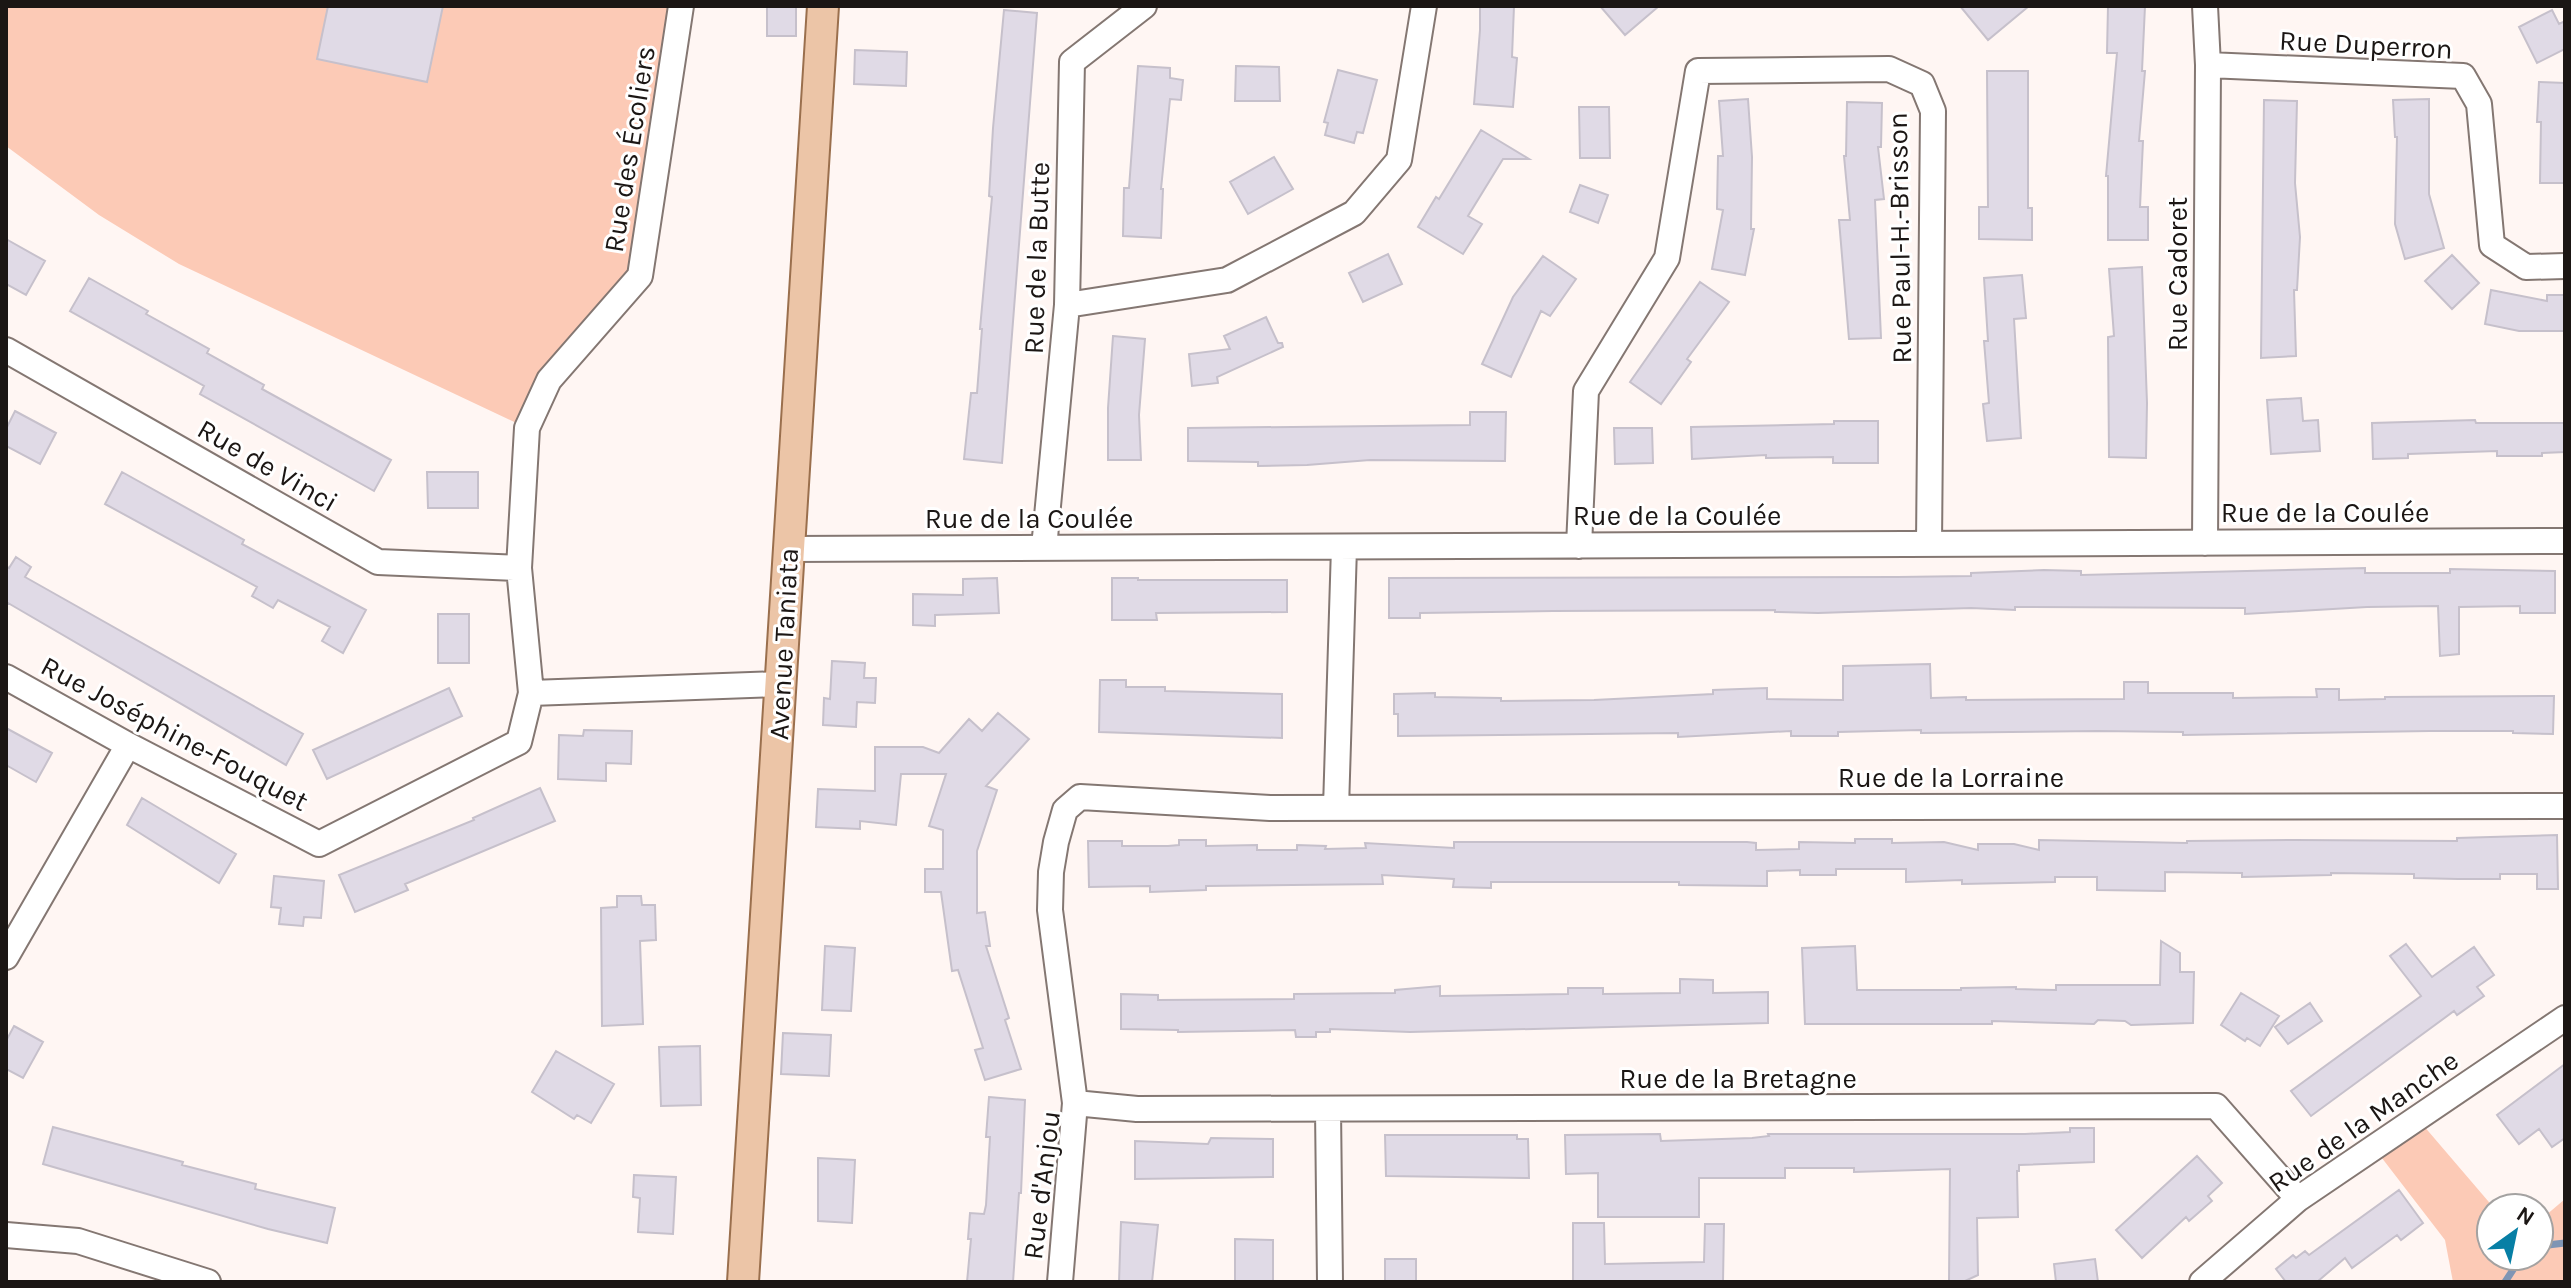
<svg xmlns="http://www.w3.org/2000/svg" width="2571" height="1288" font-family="Karla,sans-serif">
<rect width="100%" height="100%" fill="#fff6f3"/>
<path fill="#fccab6" d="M6,6H681L640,276L527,428L179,264L99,215L6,146Z
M2417,1118L2494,1208H2491V1256H2539V1221L2565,1199V1282H2453L2445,1240L2375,1149Z"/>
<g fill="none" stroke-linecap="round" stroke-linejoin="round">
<path stroke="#7f95b4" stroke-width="7" d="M2539,1246L2565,1243
M2505,1282L2522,1256"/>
</g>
<path fill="#e0dae6" stroke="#c6c0cb" stroke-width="2" d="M328,6H443L427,82L317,59Z
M767,6H796V36H767Z
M1480,6H1514L1512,57L1517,58L1513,107L1474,104L1480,30Z
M1600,6H1659L1625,35Z
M1960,6H2029L1988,40Z
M2108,6H2145L2142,71H2145L2139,141H2143L2140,207H2148V240H2108V176H2106L2117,53H2107Z
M1004,10L1037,13L1002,463L964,459L971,393H977L982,329H980L992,197L989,196L993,128Z
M2552,10L2559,24L2565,21V49L2537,63L2519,27Z
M855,50L907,52L906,86L854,84Z
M1138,66L1170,68V78L1183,80L1181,100L1170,99L1161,189H1163L1161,238L1123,236L1124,188H1129Z
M1236,66L1279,67L1280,101H1235Z
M1338,70L1377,80L1363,133L1357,132L1354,143L1325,135L1328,123L1324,122Z
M1987,71H2028V208H2032V240L1979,239V207H1988Z
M2539,82L2565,83V183H2540L2541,122H2537Z
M1748,99L1752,157L1751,229H1754L1745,275L1712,269L1723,210L1717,209L1718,156H1723L1719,101Z
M2429,99V194L2444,248L2405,259L2395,224L2397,137H2395L2393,100Z
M2264,100L2297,101L2295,183L2300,237L2297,290H2294L2296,356L2261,358Z
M1847,102L1882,103L1881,147H1878L1884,199L1875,200L1881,338L1849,339L1839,220H1850L1844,156H1846Z
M1579,107H1609L1610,158H1580Z
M1481,130L1529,159H1503L1468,216L1482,224L1463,254L1418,227L1436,197L1439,199Z
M1274,157L1293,189L1248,214L1230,182Z
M1580,185L1608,195L1598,223L1570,212Z
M6,239L45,261L26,295L6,284Z
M1388,254L1402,284L1363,302L1349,273Z
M2452,255L2479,283L2452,309L2425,281Z
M1543,256L1576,279L1550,316L1541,311L1511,377L1482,364L1513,297Z
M2142,267L2147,403L2146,458L2109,457L2108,337L2114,336L2109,269Z
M2022,275L2026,318L2014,319L2021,438L1987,441L1983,404L1989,403L1984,341H1988L1984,278Z
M89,278L148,311L146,314L209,349L207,353L264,385L262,389L391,460L374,491L200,394L204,386L70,311Z
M1700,282L1729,302L1687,359L1691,362L1661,404L1630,382Z
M2491,290L2547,301V295H2565V331H2519L2485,324Z
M1266,317L1278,343H1282L1283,347L1217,377L1218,383L1192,386L1189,354L1230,349L1224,336Z
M1113,336L1145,339L1139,415L1141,460H1108V408Z
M2301,398L2303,421L2318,420L2320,451L2271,454L2267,400Z
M15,411L56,433L40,464L6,446V429Z
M1470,412H1506L1505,461L1370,460L1307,465L1258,466V462L1188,461V428L1470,425Z
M2475,420L2476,423H2565V452L2542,453V456H2497V451L2408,454V458L2373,459L2372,423Z
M1834,421H1878V463H1833V457L1766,458V455L1692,459L1691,427L1834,424Z
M1614,428H1652L1653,463L1615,464Z
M122,472L244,540L242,544L366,610L343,653L322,641L330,627L278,600L273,608L252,596L257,587L105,504Z
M427,472H478V508H428Z
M16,557L31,567L25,577L303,734L286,765L8,603L6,606V566L9,568Z
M2365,568V573H2450V569L2555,571V613H2520V606L2459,607V654L2440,656L2438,606L2367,607L2245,614V608L2015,607V610L1971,608L1818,613L1775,612V610L1553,611L1420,613V618H1389V578L1898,577L1971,576V573L2044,570L2081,571V575Z
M997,578L999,613L935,615V626L913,625V594L963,595V579Z
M1112,578H1138V580H1287V612L1156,613L1157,620H1112Z
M438,614H469V663H438Z
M832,661L865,663L864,678H876L875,703L857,702L856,727L823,725L824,698L830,699Z
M1930,664L1931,698L1966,697V700L2124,699V682H2148V693H2233V698L2317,697L2316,689H2339V700L2385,699V697L2554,696L2553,734L2513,733V731H2430L2183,735V732L2097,731L1921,733V730L1838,732V736H1791V731L1678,737V733L1398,736V714H1394V694L1435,693V697L1501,698V701L1594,700L1713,694V690L1767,688V699L1843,700V666Z
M1100,680H1126V687H1165V691L1282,694V738L1099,732Z
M449,688L462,716L327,779L313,750Z
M998,713L1029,739L986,786L997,790L977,851V913L985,912L990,946H986L1009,1018L1005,1020L1021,1069L985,1080L975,1050L983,1048L958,970L952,971L941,892H925V869H943V830L929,826L946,774H901L896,825L860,821V829L816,827L818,789L875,791V747H923L939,753L969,719L982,731Z
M6,728L52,753L36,782L6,765Z
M584,730L632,731L631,764L606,763V781L558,779L559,735L583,736Z
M540,788L555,821L405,884L408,890L355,912L339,875L474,820L473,818Z
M142,798L236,854L219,883L127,825Z
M2557,835L2558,889H2537V874H2500V879H2458L2414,878V874L2331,873V875L2242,877V873L2165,872V891L2097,890V877H2055V882L1962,884V880L1906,882V869H1836V875H1800V870L1767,871V886L1679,885V882H1491V888L1453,887L1454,879L1382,875L1383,884L1206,886V890L1150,892V886L1089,887L1088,841H1122V846H1168L1179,845V840H1206V846L1257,845V850H1297V845L1326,846L1325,849L1366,848L1365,843L1454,848V842H1747L1756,843V850L1799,849V842L1855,843V839H1892V843L1944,842L1978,850V844H2014L2039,850V840L2187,843V841L2295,840L2457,841V838Z
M274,876L324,881L321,918L304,917L303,926L279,924L281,908L271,907Z
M617,896H641L642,905H655L656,940L640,941L643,1024L602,1026L601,908L617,907Z
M2161,941L2180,953V972H2194L2193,1023L2131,1025L2125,1021L2098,1020L2094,1024L1992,1021V1024H1805L1802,948L1855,946L1857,990H1961V988L2016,987V989L2056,990V985H2160Z
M2406,944L2432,977L2474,947L2494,975L2477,987L2484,996L2457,1015L2454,1011L2311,1116L2291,1091L2421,996L2390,956Z
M825,946L855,948L851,1011L822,1010Z
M1680,979L1713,980V993L1768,992V1023L1410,1032L1330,1029V1032H1316V1037H1296L1295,1030L1178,1032V1030L1121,1029V994L1158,995V1000L1294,999V994L1395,993V990L1440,986V996L1568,994V988H1603V994L1680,993Z
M2241,993L2279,1016L2260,1046L2247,1038L2245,1041L2221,1025Z
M2310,1003L2322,1021L2288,1044L2275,1027Z
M14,1026L43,1042L23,1078L6,1069V1041Z
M783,1033L831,1035L829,1076L781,1074Z
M700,1046L701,1105L661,1106L659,1047Z
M556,1051L614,1084L591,1123L577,1115L574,1119L532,1092Z
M2565,1064V1138L2552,1147L2539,1129L2519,1144L2497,1115Z
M989,1097L1025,1100L1021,1193H1019L1013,1282H967L971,1239H968L970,1213L984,1214L986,1205L990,1137H986Z
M53,1127L183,1162L182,1165L256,1184L255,1189L335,1208L327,1243L268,1229L43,1164Z
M2070,1128H2094V1162L2019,1165V1171H2017L2018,1217L1977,1218L1978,1275L1963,1282H1949L1950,1169L1854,1172V1168H1785V1178H1699V1217H1598V1173L1566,1174L1565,1135L1660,1134L1661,1141L1752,1138L1769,1136L1768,1134H2025L2070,1132Z
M1385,1135H1517V1139H1528L1529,1178L1386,1176Z
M1211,1138L1273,1139V1177L1135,1179V1141L1208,1144Z
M2197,1156L2222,1183L2208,1196L2212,1201L2189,1221L2186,1217L2142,1258L2116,1230Z
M818,1158L855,1160L852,1223L818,1221Z
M634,1175L676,1177L673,1234L638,1232L640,1198L633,1197Z
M2399,1190L2423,1223L2401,1240L2397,1235L2352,1268L2345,1258L2317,1282H2286L2276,1269L2293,1255L2296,1258L2305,1251L2309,1255Z
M1121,1222L1158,1225L1152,1282H1119Z
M1573,1223H1604L1605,1264L1704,1262L1705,1224H1724L1723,1282H1573Z
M1235,1239L1273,1240V1282H1235Z
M1385,1259H1416V1282H1385Z
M2095,1259L2098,1282H2056L2054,1264Z"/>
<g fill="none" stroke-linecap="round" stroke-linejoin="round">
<g stroke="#847772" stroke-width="28">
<path id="minor" d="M2208,65L2463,76L2479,104L2492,245L2526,267L2565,266
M1067,305L1227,280L1354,213L1399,160L1424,6
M6,350L378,562L519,568
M2205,543L2208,65L2205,6
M1579,546L1586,391L1667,258L1698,71L1889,69L1922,84L1933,111L1929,544
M1044,548L1067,305L1072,62L1144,6
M789,549L2565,541
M6,677L128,745L319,844L519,742L531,693L781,684
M531,693L519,568L527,428L549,380L640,276L681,6
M1336,808L1344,547
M6,957L128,745
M1075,1103L1050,910L1051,872L1056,842L1065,810L1080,797L1270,808L2565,806
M1328,1109L1330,1282
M6,1235L78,1241L208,1282
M1060,1282L1075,1103L1137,1109L2216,1106L2298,1199
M2202,1282L2298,1199L2565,1018"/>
</g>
<g stroke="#9a6f4d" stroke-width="34">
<path id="major" d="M743,1282L823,6"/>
</g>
<use href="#minor" stroke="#fff" stroke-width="24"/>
<use href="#major" stroke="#ecc5a7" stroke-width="30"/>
</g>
<g text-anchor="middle" stroke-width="6" stroke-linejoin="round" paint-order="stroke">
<g font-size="28" fill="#1b1614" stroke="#fff">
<text transform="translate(2366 44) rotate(3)" y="10">Rue Duperron</text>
<text transform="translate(629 149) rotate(-81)" y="10">Rue des Écoliers</text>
<text transform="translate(1899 238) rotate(-91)" y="10">Rue Paul-H.-Brisson</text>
<text transform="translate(1036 258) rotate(-88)" y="10">Rue de la Butte</text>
<text transform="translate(2177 274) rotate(-90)" y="10">Rue Cadoret</text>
<text transform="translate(268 465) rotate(30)" y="10">Rue de Vinci</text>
<text x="2325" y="522">Rue de la Coulée</text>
<text x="1677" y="525">Rue de la Coulée</text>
<text x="1029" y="528">Rue de la Coulée</text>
<text transform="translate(783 644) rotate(-87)" y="10">Avenue Taniata</text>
<text transform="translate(175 733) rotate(28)" y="10">Rue Joséphine-Fouquet</text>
<text x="1951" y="787">Rue de la Lorraine</text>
<text x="1738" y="1088">Rue de la Bretagne</text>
<text transform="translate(2363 1121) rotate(-35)" y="10">Rue de la Manche</text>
<text transform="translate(1041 1185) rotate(-83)" y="10">Rue d'Anjou</text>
</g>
</g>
<rect width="2571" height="1288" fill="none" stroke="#1b1614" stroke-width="16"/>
<g transform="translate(2515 1232) rotate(33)"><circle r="38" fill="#ffffff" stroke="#a4a2a1" stroke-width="2"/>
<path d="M0-6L14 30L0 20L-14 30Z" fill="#077fa5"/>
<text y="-12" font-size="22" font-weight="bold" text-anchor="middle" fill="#1b1614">N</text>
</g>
</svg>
